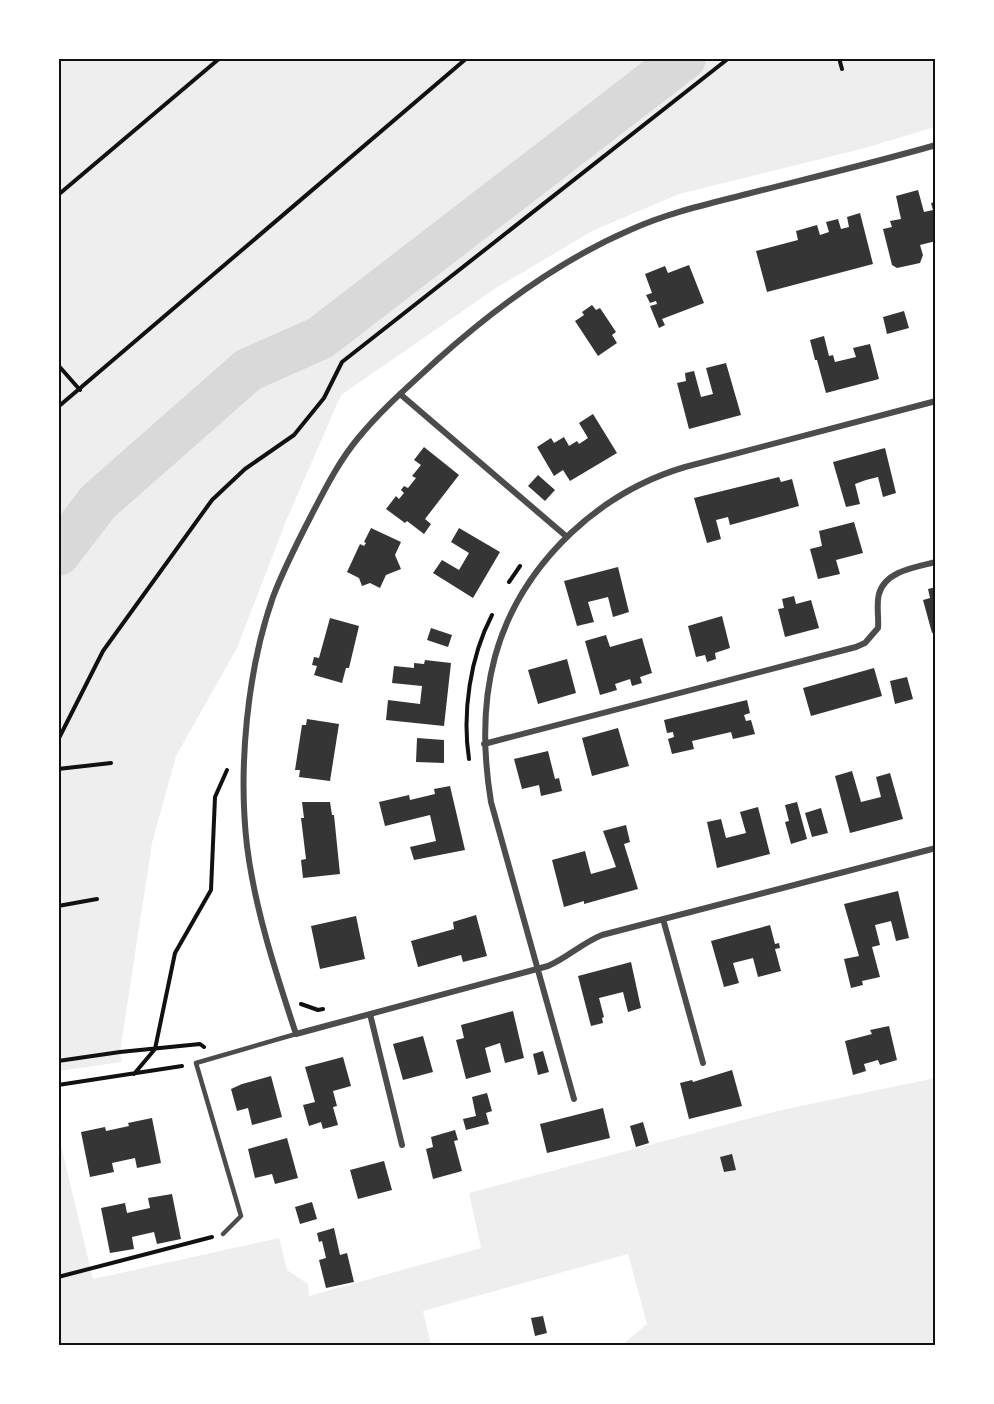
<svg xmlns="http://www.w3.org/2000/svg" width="994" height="1404" font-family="'Noto Sans',sans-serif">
<rect width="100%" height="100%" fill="#fff"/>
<path fill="#eee" d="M58,59H936L935,127L865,148L679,194L594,230L496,288L341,395L286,521L237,648L176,756L152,843L120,1052L122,1062L59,1071Z
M935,1078V1345H622L647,1324L628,1254L423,1311L431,1345H59L58,1133L93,1279L279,1238L287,1270L308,1284L309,1296L481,1248L469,1193L777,1111Z"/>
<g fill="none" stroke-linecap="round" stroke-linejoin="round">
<path stroke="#d9d9d9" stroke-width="44" d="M58,554L98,502L248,370L320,338L684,58"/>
</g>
<path fill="#353535" d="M918,190L924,212L933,210L931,203L936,202V241L920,245L923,255L920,263L897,268L892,265L883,229L892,227L890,221L901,219L896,196Z
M860,213L873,264L767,292L756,251L798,240L796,231L817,225L820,235L829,232L826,222L838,219L841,229L849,227L847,217Z
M689,265L704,303L662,319L665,325L659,328L650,306L657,304L656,301L650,303L646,295L652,293L645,274L665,266L668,273Z
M592,305L596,310L600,308L616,332L612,335L617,343L598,356L575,321L584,315L582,312Z
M904,311L909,328L887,334L883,317Z
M824,336L829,356L833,355L835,362L856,357L853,348L870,344L879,379L826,393L817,360H815L810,340Z
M726,363L741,415L689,429L677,383L686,381L685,373L694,371L701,397L713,394L706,368Z
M593,414L617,453L570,481L563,470L554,476L537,447L551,438L554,443L564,437L569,446L577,441L579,444L588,438L579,423Z
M424,447L459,475L425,519L431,524L424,534L407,521L405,523L386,509L396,496L399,499L404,493L401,490L404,486L408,488L416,478L412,476L421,465L414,460Z
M885,448L896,493L883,497L878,477L866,480L855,484L860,504L846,507L833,462Z
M538,475L555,490L545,501L528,486Z
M779,477L781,482L792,479L799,506L730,525L728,517L716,520L721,539L707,543L694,498Z
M854,522L863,553L836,560L840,574L818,579L810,549L822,546L819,531Z
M371,528L401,542L395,555L401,569L386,575L380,588L370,583L362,586L359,578L347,572L360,544L364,546L366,543L364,542Z
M459,528L500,552L473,598L433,573L442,560L459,570L469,553L451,542Z
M618,567L629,612L613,617L608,597L588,602L594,622L577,626L564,581Z
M936,587V632L932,633L923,600L930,598L928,589Z
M794,596L796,604L811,600L819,628L785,637L778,609L784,608L782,599Z
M722,616L730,648L715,653L716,659L707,662L705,655L696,657L688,626Z
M330,618L359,626L349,668H346L342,683L314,675L317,666L312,665L314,657L319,658Z
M431,628L452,635L448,647L427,640Z
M606,635L610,647L642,638L652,673L640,677L642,683L632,686L630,679L615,684L617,690L600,695L585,641Z
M567,659L576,693L538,704L528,670Z
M425,660L451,663L444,726L386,720L388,700L420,704L422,686L392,683L394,666L414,668V663L424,664Z
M874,668L882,696L811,716L803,688Z
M907,677L913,699L895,704L890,681Z
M747,700L750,713L744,715L746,721L751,720L755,734L733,739L731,732L692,741L694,749L672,754L668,739L674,737L673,732L667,733L664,720Z
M307,719L339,724L330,781L299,777L300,770H295L302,725H306Z
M618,728L629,766L592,776L582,738Z
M417,738L444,740V763L416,762Z
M548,751L555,779L559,778L562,791L541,796L539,785L522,789L514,759Z
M852,771L861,802L881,797L876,777L890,773L903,819L850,833L835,776Z
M450,786L465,850L414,860L410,847L436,841L430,815L385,826L379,802L409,795L410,800L435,794L434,789Z
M302,802H330L332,815H334L340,874L303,878L301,860L306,859L301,818H304Z
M797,802L807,839L791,844L785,822L789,821L785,805Z
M758,807L770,854L717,868L707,822L721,819L726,838L746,833L740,812Z
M821,808L828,833L812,837L805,813Z
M626,825L630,842L624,844L638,889L584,904V901L564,907L552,860L585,851L591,874L616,867L603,831Z
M898,891L909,938L896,941L891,921L875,925L880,945L872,947L880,977L862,981L863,985L851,988L844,959L859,956L844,904Z
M476,915L487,956L463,962L461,955L418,967L411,941L454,929L453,922Z
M356,916L365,959L320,969L311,926Z
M770,925L775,944L779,943L780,948L775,949L781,971L758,977L753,958L733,963L739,983L724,987L711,941Z
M631,962L641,1008L628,1012L623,992L599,998L604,1017L602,1018L603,1023L591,1026L578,976Z
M513,1011L524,1058L505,1063L500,1043L485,1048L491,1072L466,1079L456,1040L464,1038L461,1025Z
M889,1026L897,1060L880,1065L878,1060L864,1064L866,1071L853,1075L845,1041L872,1034L870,1030Z
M423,1036L433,1072L403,1080L393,1044Z
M543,1051L549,1072L538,1075L533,1054Z
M343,1057L351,1086L333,1091L337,1106L333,1107L338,1125L323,1129L321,1122L309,1126L303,1105L315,1102L305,1067Z
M732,1070L742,1106L689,1119L680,1083L692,1080L693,1082Z
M271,1076L282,1117L252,1125L248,1108L237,1111L231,1089L242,1084Z
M487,1093L492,1111L486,1113L489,1124L466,1130L463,1119L476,1116L472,1097Z
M603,1108L610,1138L547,1153L540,1124Z
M152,1118L161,1163L137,1168L135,1158L112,1163L114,1172L90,1177L81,1132L105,1127L106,1131L129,1126L128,1123Z
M643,1122L649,1143L636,1147L630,1126Z
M455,1130L458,1140L454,1141L462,1171L433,1179L426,1149L433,1147L431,1137Z
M287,1138L298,1178L275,1184L272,1174L255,1178L248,1149Z
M732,1154L736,1170L724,1172L720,1157Z
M384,1161L392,1190L358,1199L350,1170Z
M172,1194L181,1239L157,1244L154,1232L132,1237L134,1249L110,1253L101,1208L125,1203L127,1213L150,1208L148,1198Z
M312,1202L317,1219L300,1224L295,1207Z
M334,1228L340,1255L347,1253L354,1282L326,1288L319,1260L326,1258L322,1241L319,1242L317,1233Z
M543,1316L547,1333L535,1336L531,1318Z"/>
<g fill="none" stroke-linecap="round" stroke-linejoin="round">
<path stroke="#111" stroke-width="4" d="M839,58L842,69
M58,195L220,58
M58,365L80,390
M58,407L467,58
M509,582L520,566
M58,740L103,651L212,500L245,469L294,435L324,398L342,362L729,58
M469,759C462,713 470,657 492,615
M58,769L111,763
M58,906L97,899
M301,1004L318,1010L323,1009
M58,1061L120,1052L200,1044L204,1047
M134,1074L155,1049L175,953L211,890L215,797L227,770
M58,1085L182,1066
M58,1277L212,1237"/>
<path stroke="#4c4c4c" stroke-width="4.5" d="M223,1234L241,1216L196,1063L296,1034"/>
<path stroke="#4c4c4c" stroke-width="6" d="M936,145C873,163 810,178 747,194C708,204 667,213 630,230C558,261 495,308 437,360C410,385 382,409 359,437C339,461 326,487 312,514C298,541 284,568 273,597C247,671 238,768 247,846C255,910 276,973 296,1034L548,966C567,958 582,943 602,935L936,848
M400,394L567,537
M484,744L856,647L865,643L878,628C879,617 876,605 879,594C885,571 916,567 936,562
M663,919L703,1063
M370,1014L402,1145
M574,1099L491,802C474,698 492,608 571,533C604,502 641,480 685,467L936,401"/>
</g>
<rect width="994" height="1404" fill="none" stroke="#ffffff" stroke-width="120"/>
<rect x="60" y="60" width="874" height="1284" fill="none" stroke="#111" stroke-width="2"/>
</svg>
